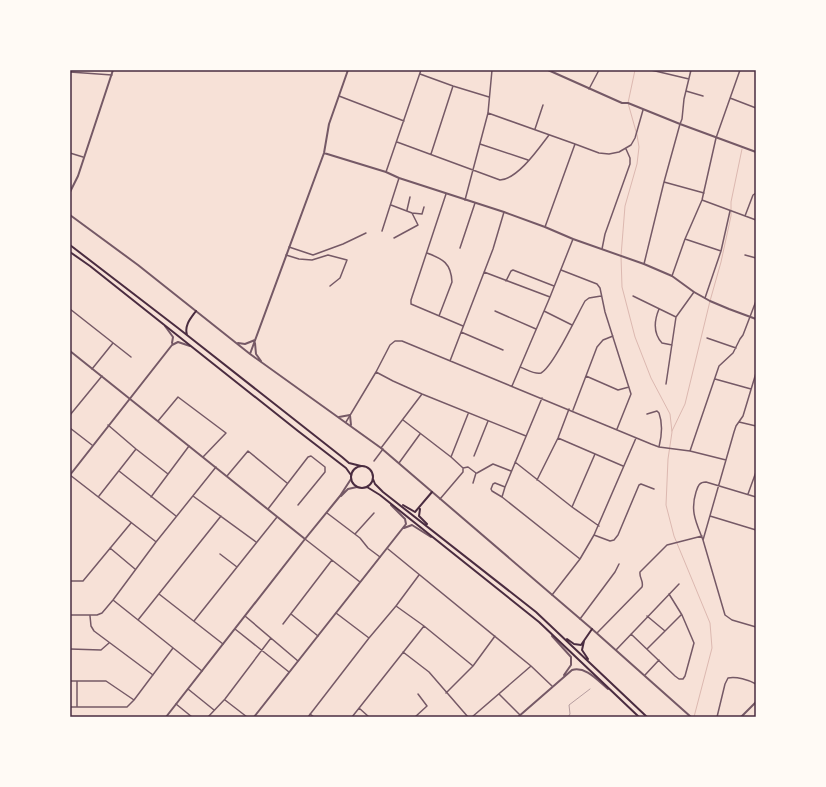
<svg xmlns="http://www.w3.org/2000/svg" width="826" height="787" font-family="Helvetica,sans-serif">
<rect width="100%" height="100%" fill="#f7e1d7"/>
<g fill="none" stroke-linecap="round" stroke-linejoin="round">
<path stroke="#dcb8b0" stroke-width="1" d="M635,70L628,103L637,135L639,147L637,164L625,206L621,256L622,287L635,337L651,378L670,414L672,432L668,459L666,505L674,536L710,623L712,648L694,717
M672,431L685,404L710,301L721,262L731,216V202L742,149"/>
<path stroke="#755966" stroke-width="0.5" d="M568,717L570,714L569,705L590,689"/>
<path stroke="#755966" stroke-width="1.5" d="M651,70L689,79
M70,72L112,75
M420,74L453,86L489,97
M589,89L599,70
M686,91L703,96
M339,96L404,121
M730,98L756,108
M488,113L575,144L599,153L609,154L619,152L631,145L635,138L643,110
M535,129L543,105
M397,142L500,180C518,179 539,148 549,135
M480,144L528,160
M70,153L83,157
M431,154L453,86
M386,172L421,70
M664,182L704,193
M446,194L411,300V304L463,326
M465,200L488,113L492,70
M702,200L756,220
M391,205L412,213L422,214L424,207
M407,210L410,197
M745,216L753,195L756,193
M545,227L575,144
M382,231L399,178
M394,238L418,225L412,213
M685,239L721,251L705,298
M289,247L313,255L343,244L366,233
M460,248L475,203
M602,249L605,234L630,164V158L626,149
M721,251L730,211
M427,253C443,259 451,263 452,282L439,316
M286,255L299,259L312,260L328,255L347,260L340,278L330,286
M745,255L756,258
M644,264L664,182L680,124L682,119L684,99L691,70
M561,270L597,284L600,288L605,312L631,394L617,429
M484,272L550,297
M672,276L685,239L702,200L716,138L740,70
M506,281L511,271L513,270L554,286
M633,296L676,317
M70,309L131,357
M659,309C654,321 653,333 662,343L672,345
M495,311L536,329
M544,311L572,325
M461,332L503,350
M707,338L736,348
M450,361L493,249L504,212
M520,367C526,369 535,375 541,373C553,367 577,315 585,301L589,298L601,296
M92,369L113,343
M376,372L393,381L422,394L526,436
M756,373L743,416L736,426L734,432L703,540L725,615L732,620L756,627
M586,376L618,390L629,387
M715,379L751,389
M666,384L676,317L694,292
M512,386L550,297L573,239
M542,398L505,487L502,497L580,559
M573,410L597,347L603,340L613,336
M647,414L657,411L659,413C663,424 662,435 659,447
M70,415L102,376
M403,420L451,457L463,468
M158,421L178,397L226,433L203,457
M346,422L376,372L390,345L395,341H402L651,444L659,447L690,451L726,460
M739,422L756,426
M108,425L136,449L168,474
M70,428L92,445
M558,438L623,466
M381,448L422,394
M690,451L719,366L733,353L740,339L743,335L756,301
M474,456L488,421
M451,457L468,414
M374,461L383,449
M515,462L572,507L599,526
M399,463L420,434
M463,468L468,467L476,473L473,483
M119,471L176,516
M477,473L493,464L511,471
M70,475L155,541
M227,476L248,451L287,483
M537,480L558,438L569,409
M748,494L756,472
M99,496L136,449
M193,496L256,542
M151,497L189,446
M502,497L492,491L491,489L493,484L495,483L505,487
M440,499L463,472V469
M572,507L595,454
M268,509L308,457L311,456L325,467V472L298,505
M327,513L360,538L368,548L380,557
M710,516L756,530
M355,534L374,513
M594,535L610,541L614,540L618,535L639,485L641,484L654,489
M305,539L360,582
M703,540C696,522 690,511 696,492C698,486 699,482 706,482L756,497
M110,548L135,569
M388,549L531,666L552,686
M220,554L237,567
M70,581H83L131,523
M159,594L223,644
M552,595L580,559L594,535L636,438
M113,600L202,671
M396,606L424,626L473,666
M336,613L369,638
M291,614L318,636
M70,615H97L102,613L113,600L156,542L216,467
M90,616L91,626L94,631L153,675
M245,616L298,661
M647,616L665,631
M580,619L615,572L619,564
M138,620L221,516
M194,621L277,517
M283,624L332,560
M235,629L289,672
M597,633L642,587C644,581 639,578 640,572L667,545L702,536
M631,634L675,676L679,679H683L685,676L694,643L682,615L669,594
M70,649L101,650L109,643
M647,649L681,615
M616,650L679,584
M403,652L429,672L468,717
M645,675L659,660
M70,681H106L134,700
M188,689L214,710
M446,693L473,666L495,636
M499,694L520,715
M225,700L247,717
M176,704L192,717
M70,707H127L134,700L173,648
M77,707V681
M359,708L369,717
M310,714L314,717
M208,717L225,699L271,638
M308,717L369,638L396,606L419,575
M352,717L424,626
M415,717L427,706L418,694
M472,717L531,666
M717,717L725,684L728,678C736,676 749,680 756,684"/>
<path stroke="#755966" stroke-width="2" d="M548,70L622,103H628L680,124L756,152
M324,153L386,172L399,178L504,212L545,227L573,239L644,264L672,276L694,292L710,301L729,309L756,319
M70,192L78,176L113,70
M70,215L138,265L250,354L381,448L592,629L691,717
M165,326L173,337L172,343
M238,343L245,344L255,340
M255,343L256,354L261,361
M70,351L305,539
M250,354L324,153L329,124L348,70
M339,417L350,415L351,425
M70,475L172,345L178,342L190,346
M341,496L348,489L357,487
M404,528L412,525L431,537
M552,636L571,657V665L564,675
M166,717L305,539L340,496L351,479
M254,717L406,524L405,519L391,505
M518,717L572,670C586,666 598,681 608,689
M741,717L756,702"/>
<path stroke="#4a2c40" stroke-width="2" d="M70,245L178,328L342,457L349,463L361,466
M70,252L90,266L298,431L346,468L351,475
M187,335C184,325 191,318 196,311
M351 477a11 11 0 1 1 22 0a11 11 0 1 1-22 0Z
M373,479L375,484L383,492L536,612L647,717
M367,487L380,495L539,622L639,717
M403,505L415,512L432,492
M420,509L419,516L427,524
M567,639L574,644L581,645L592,629
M584,641L582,650L588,659"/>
</g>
<rect width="826" height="787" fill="none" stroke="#fffaf5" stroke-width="142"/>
<rect x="71" y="71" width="684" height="645" fill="none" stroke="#4a2c40" stroke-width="1.5"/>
</svg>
